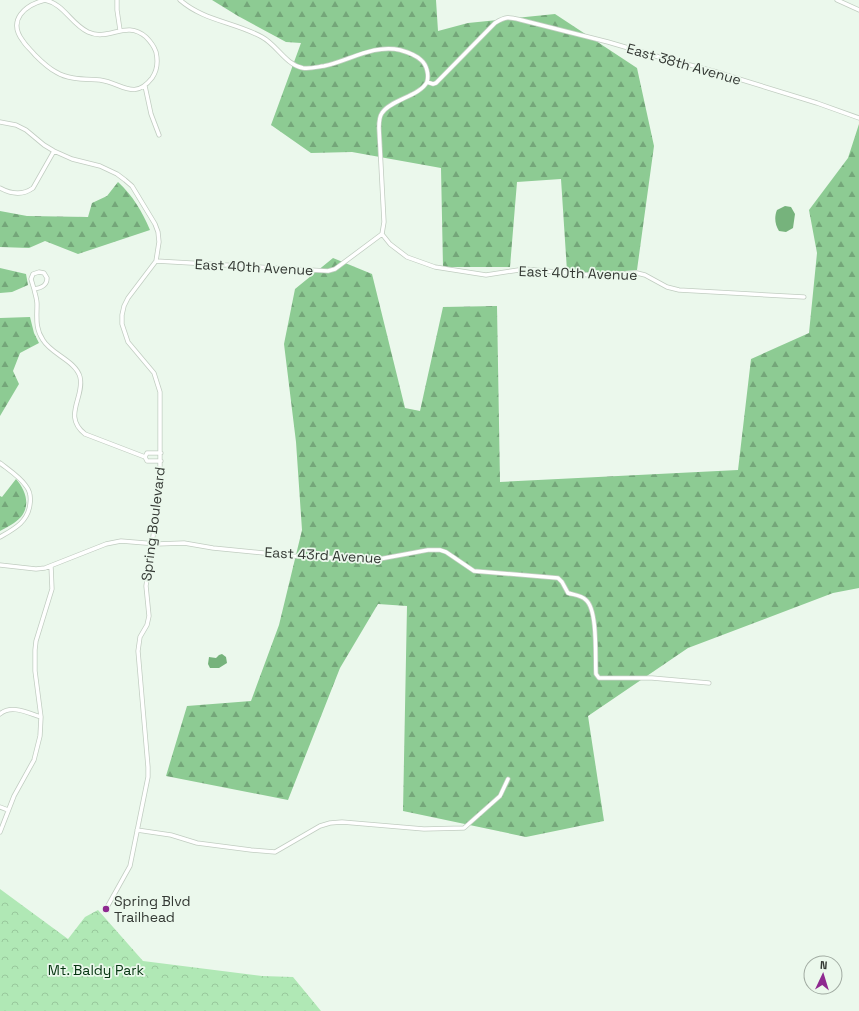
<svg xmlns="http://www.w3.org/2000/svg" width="859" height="1011" font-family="'Space Grotesk',sans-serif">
<defs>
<pattern id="forest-firs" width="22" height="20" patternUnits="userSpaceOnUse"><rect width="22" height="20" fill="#8dcb93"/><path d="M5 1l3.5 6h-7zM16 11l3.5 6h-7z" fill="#74a679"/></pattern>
<pattern id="park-crowns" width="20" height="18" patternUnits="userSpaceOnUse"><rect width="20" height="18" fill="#b0e8b5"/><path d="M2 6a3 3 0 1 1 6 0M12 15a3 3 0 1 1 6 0" fill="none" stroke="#98c89c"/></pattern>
</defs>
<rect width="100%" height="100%" fill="#ebf8ec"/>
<path fill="url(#forest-firs)" d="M212,0H436L438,31L468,23L555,14L637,68L654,146L637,270L600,273L567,271L561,179L517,182L510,267H443L441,168L352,152L311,153L271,125L301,43L286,42L238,16Z
M859,124V588L833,593L688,648L588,716L604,821L526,837L403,811L407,606L378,604L340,668L288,800L166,776L187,706L251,701L279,625L302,530L296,442L284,344L295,289L333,258L372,274L405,408L420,411L443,307L497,306L500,482L738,470L751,359L809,333L817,253L809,210L848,158Z
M118,182C133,196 142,211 150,230L78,254L45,241L29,248L0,247V211L27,216L88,217L92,203L107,196Z
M0,268L26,274L28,285L12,292L0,293Z
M30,317L34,333L39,343L20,353L13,371L19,384L0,416V318Z
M16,479C28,493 32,511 14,523C10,526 5,528 0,531V496L2,497Z"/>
<path fill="url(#park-crowns)" d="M0,889L68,939L85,917L98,910L143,961L262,976L293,977L321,1011H0Z"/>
<path fill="#76b37c" d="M785,206L791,207L795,214L793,228L786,232L779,231C775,225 774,217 777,210Z
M222,654L226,657L227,663L219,668H210L208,664L209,657L216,658L219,655Z"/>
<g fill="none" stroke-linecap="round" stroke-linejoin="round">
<g stroke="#c1cdc1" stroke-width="5">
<path id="minor" d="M45,0C64,4 71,24 88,32C109,42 126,19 146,37C150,41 154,46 156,52C158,61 157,71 152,78C134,101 122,83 100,80C85,79 69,80 56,72C48,68 41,61 35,55C31,50 26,46 23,41C7,20 25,5 45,0Z
M117,0V10L120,30
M180,0C204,21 235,22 262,37C277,45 286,65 303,68C310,69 317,67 324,66C349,61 373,44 400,50C407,52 416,55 421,60C427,65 429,75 427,82
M837,0L859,10
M145,86L151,114L159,135
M0,122L16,125L26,130L44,145L54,151L72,159L100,166L117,174L125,180L132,186L155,224L158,232L159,242L156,261L128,298L124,306L122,315V324L128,342L154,373L160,392V487L146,586L149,616L147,625L140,637L138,651L148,767V777L130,866L106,909
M0,188C11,194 22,196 33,188L54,151
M382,234L384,222L379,128C379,123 379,117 382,113C390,100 420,96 427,82L433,84L436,83L495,23C506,16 509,17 521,20L608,42L659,57L713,71L817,103L859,118
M156,261L328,271L335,269L382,234L390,244L407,257L435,267L486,275L525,269L588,275L637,273L645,275L667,287L679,290L804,297
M34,289L31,279L33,274L39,272L44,273L47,278C47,286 41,288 34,289C35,294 37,299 37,304C37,318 35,328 43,340C51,354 76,361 80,377C85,397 62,416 85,434L145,457
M161,461H147L145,457L147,453H161
M0,463C9,470 20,477 26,486C30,491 31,497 30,504C28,522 14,529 0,537
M0,565L36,569L45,568L106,544L121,541L157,544L184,543L213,548L293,556L374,560L428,550H440L446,552L474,571L558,578L562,582L568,593C574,595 581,595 586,600C598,610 595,658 596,674L599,678H652L709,683
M0,714C11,704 28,713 41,717
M0,807L8,810
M137,830L171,835L197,843L251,850L275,852L320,826L330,823L342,822L424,829L464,828L500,796L508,779
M0,832L14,796L34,760L40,736L41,717L35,671V650L36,641L52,589L51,566"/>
</g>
<use href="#minor" stroke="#fff" stroke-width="3.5"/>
</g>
<circle fill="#8e2990" stroke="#ebf8ec" stroke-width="1.5" cx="106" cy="909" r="4"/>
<g text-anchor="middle" stroke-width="3.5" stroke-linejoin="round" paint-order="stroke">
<g font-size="14" fill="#333833" stroke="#ebf8ec">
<text transform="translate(684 64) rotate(16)" y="5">East 38th Avenue</text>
<text transform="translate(254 267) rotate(3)" y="5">East 40th Avenue</text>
<text transform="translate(578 273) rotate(2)" y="5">East 40th Avenue</text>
<text transform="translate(153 524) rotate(-83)" y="5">Spring Boulevard</text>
<text transform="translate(323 555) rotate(3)" y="5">East 43rd Avenue</text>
</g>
<g font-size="14" fill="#333833" stroke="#ebf8ec" text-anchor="start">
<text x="114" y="906">Spring Blvd<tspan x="114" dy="16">Trailhead</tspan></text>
</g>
<g font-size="14" fill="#063511" stroke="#ebf8ec">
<text x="96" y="975">Mt. Baldy Park</text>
</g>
</g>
<g transform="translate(823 975) rotate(4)"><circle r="19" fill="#ebf8ec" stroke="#a1aba2"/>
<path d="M0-3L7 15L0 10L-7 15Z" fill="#8e2990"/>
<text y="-6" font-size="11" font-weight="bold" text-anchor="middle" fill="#333833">N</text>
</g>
</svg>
